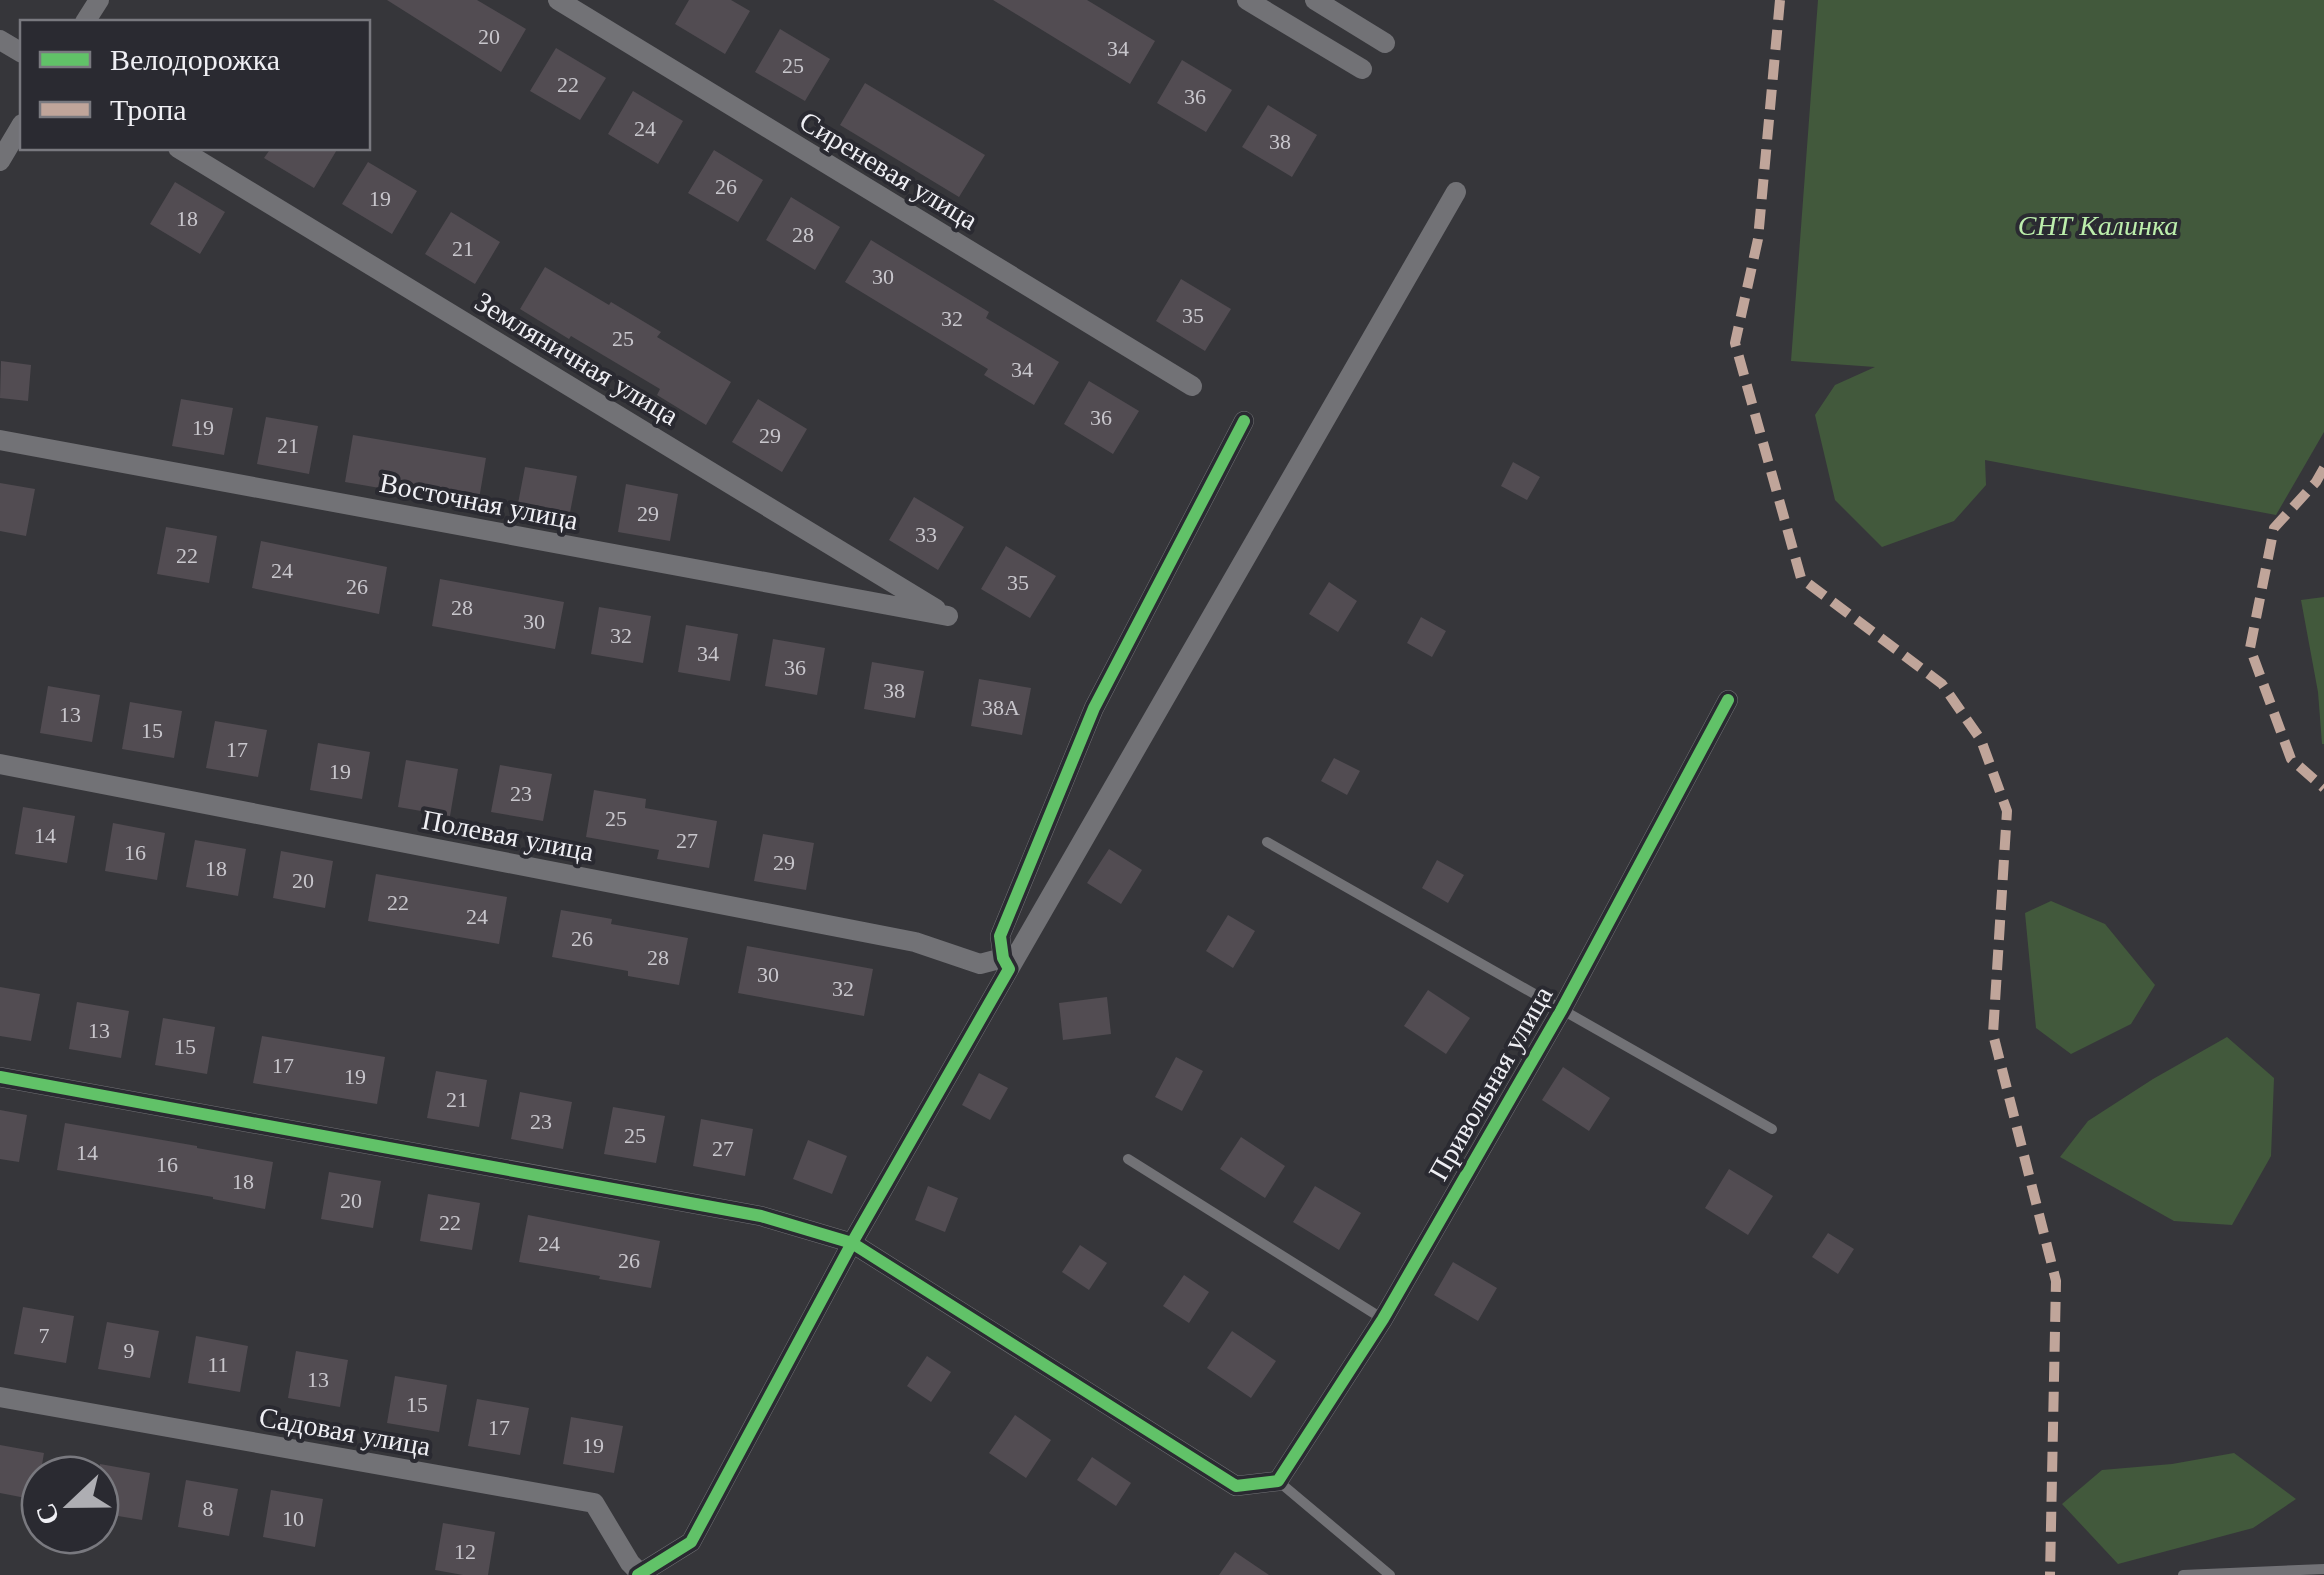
<svg xmlns="http://www.w3.org/2000/svg" width="2324" height="1575" font-family="Georgia,serif">
<rect width="100%" height="100%" fill="#36363a"/>
<path fill="#42593c" d="M1818,0H2324V432L2276,515L1985,460L1986,485L1954,521L1882,547L1835,500L1815,415L1835,385L1875,367L1791,361Z
M2324,597V744H2322L2318,692L2301,600Z
M2051,901L2105,924L2155,985L2131,1024L2071,1054L2036,1028L2025,913Z
M2227,1037L2274,1078L2271,1156L2232,1225L2174,1221L2060,1157L2088,1121L2153,1079Z
M2234,1453L2296,1499L2253,1528L2118,1564L2062,1504L2102,1470L2172,1464Z"/>
<path fill="#524c52" d="M387,0H477L526,29L501,72Z
M689,0H731L750,11L725,54L675,24Z
M993,0H1087L1155,41L1130,84Z
M780,29L830,59L805,101L755,72Z
M556,48L606,78L580,120L530,91Z
M1182,60L1232,90L1206,132L1157,103Z
M865,83L985,155L959,197L840,125Z
M633,91L683,121L658,164L608,134Z
M1268,105L1317,135L1292,177L1242,147Z
M271,148H338L314,188L264,158Z
M714,150L763,180L738,222L688,193Z
M368,162L417,191L392,234L342,204Z
M175,182L225,212L200,254L150,224Z
M791,197L840,227L815,270L766,240Z
M451,212L500,242L475,284L425,254Z
M871,240L989,312L986,318L1059,362L1034,405L984,375L988,369L845,282Z
M545,267L609,305L611,302L661,332L657,337L731,382L706,425L657,395L660,389L571,336L569,339L520,309Z
M1181,279L1231,309L1205,351L1156,321Z
M1,361L31,365L28,401L0,398Z
M1089,381L1139,411L1113,454L1064,424Z
M181,399L233,408L224,455L172,446Z
M758,399L807,429L782,472L732,442Z
M266,417L318,426L309,474L257,464Z
M353,435L486,458L478,505L345,482Z
M1513,462L1540,477L1527,500L1501,486Z
M525,467L577,476L568,523L516,514Z
M0,483L35,489L26,536L0,531Z
M626,484L678,494L670,541L618,532Z
M914,497L964,527L938,570L889,540Z
M166,527L217,536L209,583L157,574Z
M261,541L387,567L379,614L252,588Z
M1006,546L1056,576L1030,618L981,589Z
M440,579L564,602L555,649L432,626Z
M1329,582L1357,601L1338,632L1309,614Z
M599,607L651,616L643,663L591,654Z
M1421,617L1446,631L1432,657L1407,643Z
M686,625L738,634L730,681L678,672Z
M773,639L825,648L817,695L765,686Z
M872,662L924,671L915,718L864,709Z
M979,679L1031,688L1022,735L971,726Z
M48,686L100,695L92,742L40,733Z
M130,702L182,711L174,758L122,749Z
M215,721L267,730L258,777L206,768Z
M318,743L370,752L362,799L310,790Z
M1334,758L1360,771L1347,795L1321,781Z
M406,760L458,769L450,816L398,807Z
M500,765L552,774L543,821L491,812Z
M594,790L646,799L645,808L717,821L709,868L657,859L659,850L586,837Z
M23,807L75,816L67,863L15,854Z
M113,823L165,833L157,880L105,871Z
M763,834L814,843L806,890L754,881Z
M195,840L246,849L238,896L186,887Z
M1109,849L1142,870L1121,904L1087,883Z
M281,851L333,861L325,908L273,898Z
M1437,860L1464,875L1448,903L1422,888Z
M376,874L507,897L499,944L368,921Z
M561,910L612,919L611,924L688,938L679,985L628,976V971L552,957Z
M1228,915L1255,931L1233,968L1206,951Z
M747,946L873,969L864,1016L738,993Z
M0,987L40,994L31,1041L0,1036Z
M1428,990L1470,1018L1446,1054L1404,1026Z
M1107,997L1111,1034L1063,1040L1059,1003Z
M77,1002L129,1011L121,1058L69,1049Z
M163,1018L215,1027L207,1074L155,1065Z
M262,1036L385,1057L377,1104L253,1083Z
M1176,1057L1203,1071L1182,1111L1155,1097Z
M1563,1067L1610,1098L1589,1131L1542,1100Z
M436,1071L487,1080L479,1127L427,1118Z
M979,1073L1008,1088L990,1120L962,1105Z
M520,1092L572,1102L563,1149L511,1139Z
M613,1107L665,1116L656,1163L604,1154Z
M0,1110L27,1115L19,1162L0,1159Z
M701,1119L753,1129L745,1176L693,1166Z
M65,1123L197,1146V1148L273,1162L265,1209L213,1199V1197L57,1170Z
M1241,1137L1285,1166L1265,1198L1220,1169Z
M808,1140L847,1156L832,1194L793,1179Z
M1729,1169L1773,1196L1748,1235L1705,1208Z
M329,1172L381,1181L373,1228L321,1219Z
M928,1186L958,1198L945,1232L915,1220Z
M1315,1186L1361,1213L1339,1250L1293,1222Z
M428,1194L480,1203L472,1250L420,1241Z
M528,1215L660,1241L651,1288L599,1279L600,1276L519,1262Z
M1828,1233L1854,1249L1838,1274L1812,1257Z
M1080,1245L1107,1263L1089,1290L1062,1272Z
M1453,1262L1497,1288L1478,1321L1434,1295Z
M1184,1275L1209,1292L1189,1323L1163,1306Z
M23,1307L74,1316L66,1363L14,1354Z
M107,1322L159,1331L150,1378L98,1369Z
M1232,1331L1276,1361L1251,1398L1207,1368Z
M196,1336L248,1346L240,1392L188,1383Z
M296,1351L348,1360L340,1407L288,1398Z
M927,1356L951,1372L931,1402L907,1386Z
M395,1376L447,1385L439,1432L387,1423Z
M477,1399L529,1408L520,1455L468,1446Z
M1015,1415L1051,1440L1026,1478L989,1453Z
M571,1417L623,1426L614,1473L563,1464Z
M0,1445L44,1453L36,1500L0,1493Z
M1092,1457L1131,1483L1116,1506L1077,1480Z
M100,1464L150,1473L142,1520L100,1513Z
M186,1480L238,1489L229,1536L178,1527Z
M271,1490L323,1499L315,1547L263,1537Z
M443,1523L495,1532L488,1575H463L435,1570Z
M1235,1552L1269,1575H1219Z"/>
<g fill="none" stroke-linecap="round" stroke-linejoin="round">
<path stroke="#727276" stroke-width="10" d="M1267,842L1772,1129
M1128,1159L1383,1319
M1278,1481L1390,1575
M2183,1575L2324,1569"/>
<path stroke="#727276" stroke-width="20" d="M558,0L1192,386
M1247,0L1362,69
M1315,0L1385,43
M85,22L99,0
M0,40L22,53
M178,148L936,609
M0,161L22,124
M0,440L948,616
M0,764L915,942L980,964L1003,958
M1009,969L1456,192
M0,1077L761,1216L852,1243L1236,1486L1278,1481L1383,1319L1562,1009L1728,700
M0,1397L594,1503L630,1563L642,1575
M638,1575L691,1542L852,1243L1009,969L1003,958L1000,936L1094,708L1244,421"/>
<path stroke="#c0a59a" stroke-width="10" stroke-dasharray="20 10" stroke-linecap="butt" d="M1780,0L1758,239L1735,343L1801,578L1942,684L1981,740L2007,811L1993,1034L2056,1281L2050,1575
M2324,468L2316,482L2274,528L2250,648L2291,759L2324,788"/>
<g stroke="#2a2a31" stroke-width="19">
<path id="cycleway" d="M0,1077L761,1216L852,1243L1236,1486L1278,1481L1383,1319L1562,1009L1728,700
M638,1575L691,1542L852,1243L1009,969L1003,958L1000,936L1094,708L1244,421"/>
</g>
<use href="#cycleway" stroke="#61c268" stroke-width="12"/>
</g>
<g text-anchor="middle" stroke-width="8" stroke-linejoin="round" paint-order="stroke">
<g font-size="22" fill="#c8c6cc">
<text x="489" y="44">20</text>
<text x="1118" y="56">34</text>
<text x="793" y="73">25</text>
<text x="568" y="92">22</text>
<text x="1195" y="104">36</text>
<text x="645" y="136">24</text>
<text x="1280" y="149">38</text>
<text x="726" y="194">26</text>
<text x="380" y="206">19</text>
<text x="187" y="226">18</text>
<text x="803" y="242">28</text>
<text x="463" y="256">21</text>
<text x="883" y="284">30</text>
<text x="1193" y="323">35</text>
<text x="952" y="326">32</text>
<text x="623" y="346">25</text>
<text x="1022" y="377">34</text>
<text x="1101" y="425">36</text>
<text x="203" y="435">19</text>
<text x="770" y="443">29</text>
<text x="288" y="453">21</text>
<text x="648" y="521">29</text>
<text x="926" y="542">33</text>
<text x="187" y="563">22</text>
<text x="282" y="578">24</text>
<text x="1018" y="590">35</text>
<text x="357" y="594">26</text>
<text x="462" y="615">28</text>
<text x="534" y="629">30</text>
<text x="621" y="643">32</text>
<text x="708" y="661">34</text>
<text x="795" y="675">36</text>
<text x="894" y="698">38</text>
<text x="1001" y="715">38А</text>
<text x="70" y="722">13</text>
<text x="152" y="738">15</text>
<text x="237" y="757">17</text>
<text x="340" y="779">19</text>
<text x="521" y="801">23</text>
<text x="616" y="826">25</text>
<text x="45" y="843">14</text>
<text x="687" y="848">27</text>
<text x="135" y="860">16</text>
<text x="784" y="870">29</text>
<text x="216" y="876">18</text>
<text x="303" y="888">20</text>
<text x="398" y="910">22</text>
<text x="477" y="924">24</text>
<text x="582" y="946">26</text>
<text x="658" y="965">28</text>
<text x="768" y="982">30</text>
<text x="843" y="996">32</text>
<text x="99" y="1038">13</text>
<text x="185" y="1054">15</text>
<text x="283" y="1073">17</text>
<text x="355" y="1084">19</text>
<text x="457" y="1107">21</text>
<text x="541" y="1129">23</text>
<text x="635" y="1143">25</text>
<text x="723" y="1156">27</text>
<text x="87" y="1160">14</text>
<text x="167" y="1172">16</text>
<text x="243" y="1189">18</text>
<text x="351" y="1208">20</text>
<text x="450" y="1230">22</text>
<text x="549" y="1251">24</text>
<text x="629" y="1268">26</text>
<text x="44" y="1343">7</text>
<text x="129" y="1358">9</text>
<text x="218" y="1372">11</text>
<text x="318" y="1387">13</text>
<text x="417" y="1412">15</text>
<text x="499" y="1435">17</text>
<text x="593" y="1453">19</text>
<text x="208" y="1516">8</text>
<text x="293" y="1526">10</text>
<text x="465" y="1559">12</text>
</g>
<g font-size="28" fill="#efeff4" stroke="#2a2a31">
<text transform="translate(889 170) rotate(31)" y="10">Сиреневая улица</text>
<text transform="translate(577 358) rotate(31)" y="10">Земляничная улица</text>
<text transform="translate(479 501) rotate(11)" y="10">Восточная улица</text>
<text transform="translate(508 835) rotate(11)" y="10">Полевая улица</text>
<text transform="translate(1490 1083) rotate(-60)" y="10">Привольная улица</text>
<text transform="translate(345 1431) rotate(10)" y="10">Садовая улица</text>
</g>
<g font-size="28" font-style="italic" fill="#bceeac" stroke="#2a2a31">
<text x="2098" y="235">СНТ Калинка</text>
</g>
</g>
<rect x="20" y="20" width="350" height="130" fill="#2a2a31" stroke="#79797f" stroke-width="2.5"/>
<rect x="40" y="52" width="50" height="15" fill="#61c268" stroke="#79797f" stroke-width="2.5"/>
<text x="110" y="70" font-size="30" fill="#efeff4">Велодорожка</text>
<rect x="40" y="102" width="50" height="15" fill="#c0a59a" stroke="#79797f" stroke-width="2.5"/>
<text x="110" y="120" font-size="30" fill="#efeff4">Тропа</text>
<g transform="translate(70 1505) rotate(248)"><circle r="48" fill="#2a2a31" stroke="#79797f" stroke-width="2.5"/>
<path d="M0-8L18 38L0 25L-18 38Z" fill="#aeaeb3"/>
<text y="-15" font-size="28" font-weight="bold" text-anchor="middle" fill="#efeff4">С</text>
</g>
</svg>
